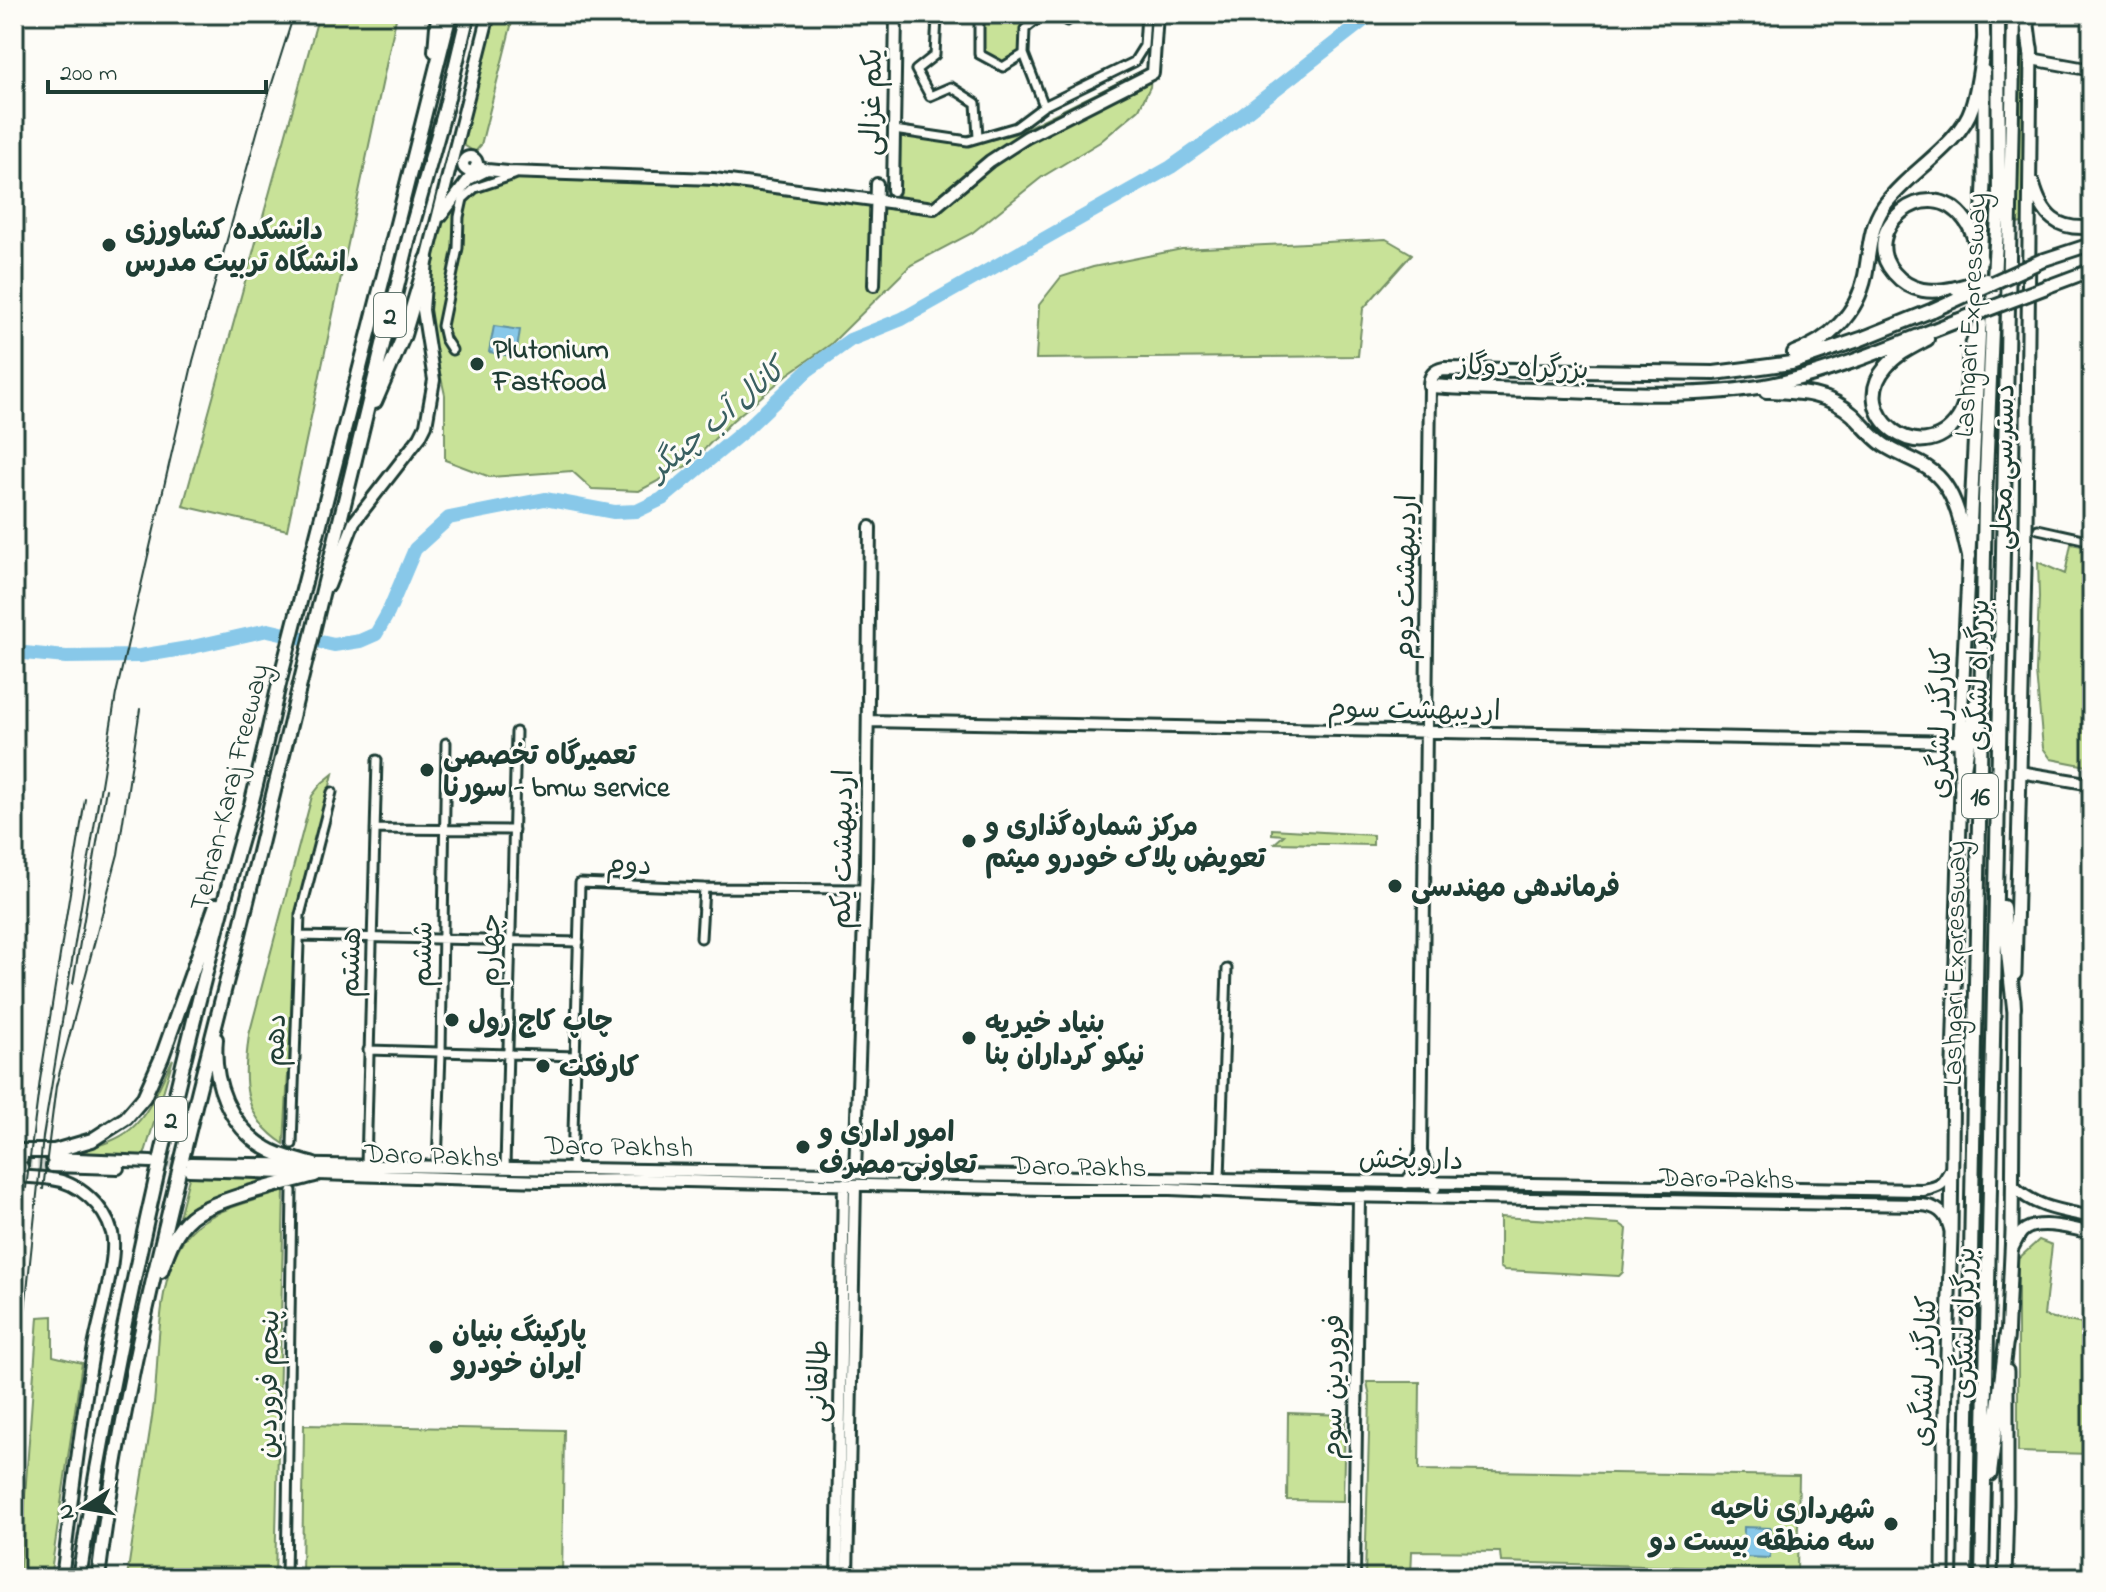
<svg xmlns="http://www.w3.org/2000/svg" width="2106" height="1592" font-family="'Indie Flower','Playpen Sans Arabic',sans-serif">
<rect width="100%" height="100%" fill="#fdfcf7"/>
<filter id="ink" filterUnits="userSpaceOnUse"><feTurbulence type="fractalNoise" baseFrequency=".0125" numOctaves="2"/><feDisplacementMap in="SourceGraphic" scale="16" xChannelSelector="R" yChannelSelector="G"/><feConvolveMatrix kernelMatrix="1 2 1 2 8 2 1 2 1" color-interpolation-filters="sRGB"/></filter>
<g filter="url(#ink)">
<path fill="#c8e298" stroke="#749066" stroke-width="2" d="M319,14H397L287,530L183,506Z
M493,14H514L481,145L475,152L462,144L461,141Z
M990,14H1017L1027,20L1021,28L1020,51L1001,62L982,51L983,18Z
M2018,14H2022C2028,83 2025,153 2023,223L2016,224Z
M1152,66L1150,87L1139,109L1100,142L1042,177L972,233L911,265L831,344L787,375L732,421L690,464L639,491L592,489L572,471L490,477L445,460V395L429,324L433,255L438,234L453,202L465,185L485,174C623,180 763,181 899,211L900,133L964,146L1014,134Z
M1386,239L1412,254L1363,309L1358,356L1036,359L1039,305L1061,277L1093,267L1182,249Z
M2071,544L2092,548V767L2051,759L2043,748L2036,672L2039,597L2038,562L2065,574Z
M333,774L297,915L284,1144C241,1116 243,1081 249,1035L312,796L322,783Z
M1272,829L1373,835V845L1275,843L1284,835L1272,834Z
M173,1059L144,1156L67,1155C88,1148 115,1143 131,1129C151,1112 161,1081 173,1059Z
M190,1174L276,1179L197,1208L178,1221Z
M284,1191L275,1578H127C135,1519 146,1461 154,1403C160,1353 155,1270 190,1232C211,1209 255,1201 284,1191Z
M1500,1217L1620,1224L1627,1229L1623,1272L1619,1276L1504,1270L1500,1267Z
M2039,1240L2052,1245L2044,1316L2092,1326V1454L2018,1452V1259Z
M53,1316V1356L82,1363L50,1578H19L38,1317Z
M1367,1382H1420L1419,1470L1799,1476L1797,1570L1501,1562L1500,1552L1412,1551L1411,1578H1365L1370,1397Z
M1288,1413L1345,1415L1343,1501L1287,1500Z
M304,1425L564,1430L562,1578H302Z"/>
<path fill="#88c8e9" stroke="#5e90a1" stroke-width="2" d="M494,326L520,330L516,357L489,352Z
M1744,1527L1771,1528L1770,1558L1743,1557Z"/>
<g fill="none" stroke-linecap="round" stroke-linejoin="round">
<path stroke="#88c8e9" stroke-width="14" d="M14,652L66,657L140,656L188,648L268,630L334,645L360,641L376,634L388,613L415,549L449,518L545,499L614,512L637,511L662,499L745,430L808,370L850,340L902,319L1171,167L1222,131L1372,14"/>
<path stroke="#d1d6d0" stroke-width="10" stroke-dasharray="10 5" stroke-linecap="butt" d="M22,1158H52
M153,1162L189,1163
M22,1167L52,1166"/>
<g stroke="#1f3d34" stroke-width="13">
<path id="street" d="M933,14L937,17L935,55L916,70L930,96L951,87L976,103L978,138
M982,14L979,16V54L1003,67L1024,54
M1056,14L1067,21L1077,14
M1044,106L1024,54L1025,29L1044,14
M894,130L968,141L1016,127L1044,106L1134,62L1144,46L1146,14
M452,350L445,339L442,326L458,248L459,217L463,199L475,188L514,175
M2038,529L2092,541
M375,829L514,830
M299,936L579,942
M701,938L704,888
M368,1050L576,1056
M292,1144L300,915L332,792
M366,1165L377,760
M437,1166L441,1052L446,743
M505,1168L516,732
M572,1168L580,883L704,888L865,889
M1220,1178L1227,969
M286,1578L292,1191"/>
</g>
<g stroke="#1f3d34" stroke-width="16">
<path id="secondary" d="M2031,59L2092,70
M463 164a7 7 0 1 1 14 0a7 7 0 1 1-14 0Z
M476,166L487,170L508,172L714,179L934,208L990,161L1027,137L1153,73L1157,14
M893,190L896,14
M441,216L469,179L487,170
M874,285L877,184
M1430,386L1421,1152L1429,1173L1436,1183L1435,1188
M329,586L354,522L420,437L426,425L434,380L423,310L427,259L489,14
M868,721L1960,742
M2020,772L2092,784
M14,1158H22
M52,1158L151,1162
M191,1163L1923,1190C1942,1187 1943,1184 1952,1167
M52,1166L118,1168
M14,1168L22,1167
M189,1170L543,1181L643,1180L1046,1189H1170L1336,1196L1921,1205C1937,1206 1946,1213 1950,1229
M855,1172L866,865L870,527
M14,1176C26,1177 39,1177 51,1179C78,1182 105,1206 112,1233C118,1258 99,1319 94,1347C80,1424 72,1501 62,1578
M1406,1183L1412,1175L1421,1152
M2013,1186C2035,1208 2063,1211 2092,1217
M2012,1249C2015,1244 2018,1236 2022,1232C2036,1218 2074,1229 2092,1233
M837,1578L844,1184
M847,1578L855,1185
M1354,1578L1359,1196"/>
</g>
<g stroke="#1f3d34" stroke-width="17">
<path id="primary" d="M1983,14L1984,49
M2033,183C2042,216 2057,231 2092,227
M2043,260L2092,244
M2049,286L2092,270
M2015,974L2026,527L2031,47
M2007,1341L2012,1232L2014,999
M1943,1578L1944,1445L1951,1235L1953,1062L1961,786L1960,742L1980,324L1979,280L1984,184V71
M2005,1578L2007,1505V1371"/>
</g>
<g stroke="#1f3d34" stroke-width="18">
<path id="highway" d="M2026,14L2031,53
M435,51L438,14
M1956,288C1932,293 1911,293 1894,273C1856,230 1929,170 1965,220C1974,231 1977,247 1981,260
M1933,310L1861,339L1791,363L1754,368L1714,373L1444,369C1434,371 1430,376 1430,386C1476,389 1524,390 1570,391C1641,394 1715,398 1784,382C1843,368 1900,343 1957,321
M1927,339C1912,347 1897,354 1886,367C1846,413 1921,473 1958,419C1970,401 1967,373 1970,353C1972,343 1977,333 1980,324
M1794,353C1829,341 1857,314 1865,276C1870,251 1869,228 1884,206C1908,172 1960,145 1972,107C1979,86 1981,62 1984,40
M1766,391C1797,392 1828,392 1853,415C1863,425 1872,437 1884,445C1905,459 1931,463 1945,485C1959,505 1963,533 1969,556
M375,402L404,335L427,259
M1961,786L1975,705
M2003,907L2014,1008
M216,1039C212,1081 229,1126 266,1148C280,1157 298,1160 314,1165
M14,1151H54L92,1140L126,1118L144,1097L162,1057L216,905
M161,1271C168,1251 175,1230 191,1217C211,1200 288,1182 315,1175
M1990,1474L2007,1333
M79,1578C116,1338 171,1102 233,868C238,847 245,826 251,805C263,759 272,711 284,664C339,447 396,231 450,14
M98,1578C115,1440 146,1306 179,1171C198,1092 218,1013 239,934L410,234L445,110L468,14
M1965,1578L1985,499L1995,258L1999,203L1998,14
M1982,1578L2014,14"/>
</g>
<use href="#street" stroke="#fdfcf7" stroke-width="7"/>
<use href="#secondary" stroke="#fdfcf7" stroke-width="10"/>
<use href="#primary" stroke="#fdfcf7" stroke-width="11"/>
<use href="#highway" stroke="#fdfcf7" stroke-width="12"/>
<path stroke="#1f3d34" stroke-width="2" d="M73,984L106,789
M26,1188L40,1080L85,799
M43,1189L56,1086L118,854L140,709"/>
<path stroke="#1f3d34" stroke-width="2" d="M14,1416L43,1137L116,694L193,361L262,115L294,14"/>
<g stroke="#1f3d34" stroke-width="18" stroke-linecap="butt">
<path id="highway-bridge" d="M1956,288L1986,280
M1933,310L2043,260
M1957,321L2049,286"/>
</g>
<use href="#highway-bridge" stroke="#fdfcf7" stroke-width="12"/>
</g>
</g>
<g fill="#1f3d34" stroke="#fdfcf7" stroke-width="3">
<circle cx="109" cy="245" r="8"/>
<circle cx="477" cy="364" r="8"/>
<circle cx="427" cy="770" r="8"/>
<circle cx="969" cy="841" r="8"/>
<circle cx="1395" cy="886" r="8"/>
<circle cx="452" cy="1020" r="8"/>
<circle cx="969" cy="1038" r="8"/>
<circle cx="543" cy="1066" r="8"/>
<circle cx="803" cy="1147" r="8"/>
<circle cx="436" cy="1347" r="8"/>
<circle cx="1891" cy="1524" r="8"/>
</g>
<g text-anchor="middle" stroke-width="6" stroke-linejoin="round" paint-order="stroke">
<g fill="#fdfcf7" stroke="#62766e" stroke-width="2">
<rect x="374" y="293" width="32" height="44" rx="6"/>
<rect x="1962" y="774" width="36" height="44" rx="6"/>
<rect x="155" y="1097" width="32" height="44" rx="6"/>
</g>
<g font-size="26" font-weight="bold" fill="#1f3d34">
<text x="390" y="324">2</text>
<text x="1980" y="805">16</text>
<text x="171" y="1128">2</text>
</g>
<g font-size="28" fill="#1f3d34" stroke="#fdfcf7">
<text transform="translate(870 102) rotate(-89)" y="10">یکم غزالی</text>
<text transform="translate(1969 315) rotate(-87)" y="10">Lashgari Expressway</text>
<text transform="translate(1523 366) rotate(2)" y="10">بزرگراه دوگاز</text>
<text transform="translate(2002 467) rotate(-89)" y="10">دسترسی محلی</text>
<text transform="translate(1404 577) rotate(-89)" y="10">اردیبهشت دوم</text>
<text transform="translate(1977 675) rotate(-89)" y="10">بزرگراه لشگری</text>
<text transform="translate(1414 708) rotate(1)" y="10">اردیبهشت سوم</text>
<text transform="translate(1939 723) rotate(-89)" y="10">کنارگذر لشگری</text>
<text transform="translate(228 787) rotate(-76)" y="10">Tehran-Karaj Freeway</text>
<text transform="translate(841 849) rotate(-89)" y="10">اردیبهشت یکم</text>
<text transform="translate(629 863) rotate(3)" y="10">دوم</text>
<text transform="translate(489 950) rotate(-89)" y="10">چهارم</text>
<text transform="translate(421 954) rotate(-89)" y="10">ششم</text>
<text transform="translate(349 962) rotate(-88)" y="10">هشتم</text>
<text transform="translate(1953 963) rotate(-89)" y="10">Lashgari Expressway</text>
<text transform="translate(274 1040) rotate(-88)" y="10">دهم</text>
<text transform="translate(619 1145) rotate(1)" y="10">Daro Pakhsh</text>
<text transform="translate(432 1154) rotate(2)" y="10">Daro Pakhs</text>
<text transform="translate(1411 1158) rotate(1)" y="10">داروپخش</text>
<text transform="translate(1079 1165) rotate(1)" y="10">Daro Pakhs</text>
<text transform="translate(1727 1177) rotate(1)" y="10">Daro Pakhs</text>
<text transform="translate(1963 1323) rotate(-89)" y="10">بزرگراه لشگری</text>
<text transform="translate(1923 1371) rotate(-88)" y="10">کنارگذر لشگری</text>
<text transform="translate(817 1381) rotate(-89)" y="10">طالقانی</text>
<text transform="translate(267 1384) rotate(-89)" y="10">پنجم فروردین</text>
<text transform="translate(1332 1387) rotate(-89)" y="10">فروردین سوم</text>
</g>
<g font-size="28" font-weight="bold" fill="#1f3d34" stroke="#fdfcf7" text-anchor="start">
<text x="125" y="239">دانشکده کشاورزی<tspan x="125" dy="32">دانشگاه تربیت مدرس</tspan></text>
<text x="493" y="358">Plutonium<tspan x="493" dy="32">Fastfood</tspan></text>
<text x="443" y="764">تعمیرگاه تخصصی<tspan x="443" dy="32">سورنا - bmw service</tspan></text>
<text x="985" y="835">مرکز شماره‌گذاری و<tspan x="985" dy="32">تعویض پلاک خودرو میثم</tspan></text>
<text x="1411" y="896">فرماندهی مهندسی</text>
<text x="468" y="1030">چاپ کاج رول</text>
<text x="985" y="1032">بنیاد خیریه<tspan x="985" dy="32">نیکو کرداران بنا</tspan></text>
<text x="559" y="1076">کارفکت</text>
<text x="819" y="1141">امور اداری و<tspan x="819" dy="32">تعاونی مصرف</tspan></text>
<text x="452" y="1341">پارکینگ بنیان<tspan x="452" dy="32">ایران خودرو</tspan></text>
<text x="1875" y="1518" text-anchor="end">شهرداری ناحیه<tspan x="1875" dy="32">سه منطقه بیست دو</tspan></text>
</g>
<g font-size="30" font-style="italic" fill="#396061" stroke="#fdfcf7">
<text transform="translate(716 419) rotate(-40)" y="10">کانال آب چیتگر</text>
</g>
</g>
<rect width="2106" height="1592" fill="none" stroke="#fdfcf7" stroke-width="48"/>
<rect x="24" y="24" width="2058" height="1544" fill="none" stroke="#1f3d34" stroke-width="3" filter="url(#ink)"/>
<g transform="translate(84 1508) rotate(258)" stroke="#fdfcf7" stroke-width="6" paint-order="stroke">
<path d="M0-6L14 30L0 20L-14 30Z" fill="#1f3d34"/>
<text y="-12" font-size="22" font-weight="bold" text-anchor="middle" fill="#1f3d34">N</text>
</g>
<path d="M48 80v12h218v-12" fill="none" stroke="#1f3d34" stroke-width="4"/>
<text x="60" y="80" font-size="24" fill="#1f3d34" stroke="#fdfcf7" stroke-width="6" paint-order="stroke">200 m</text>
</svg>
